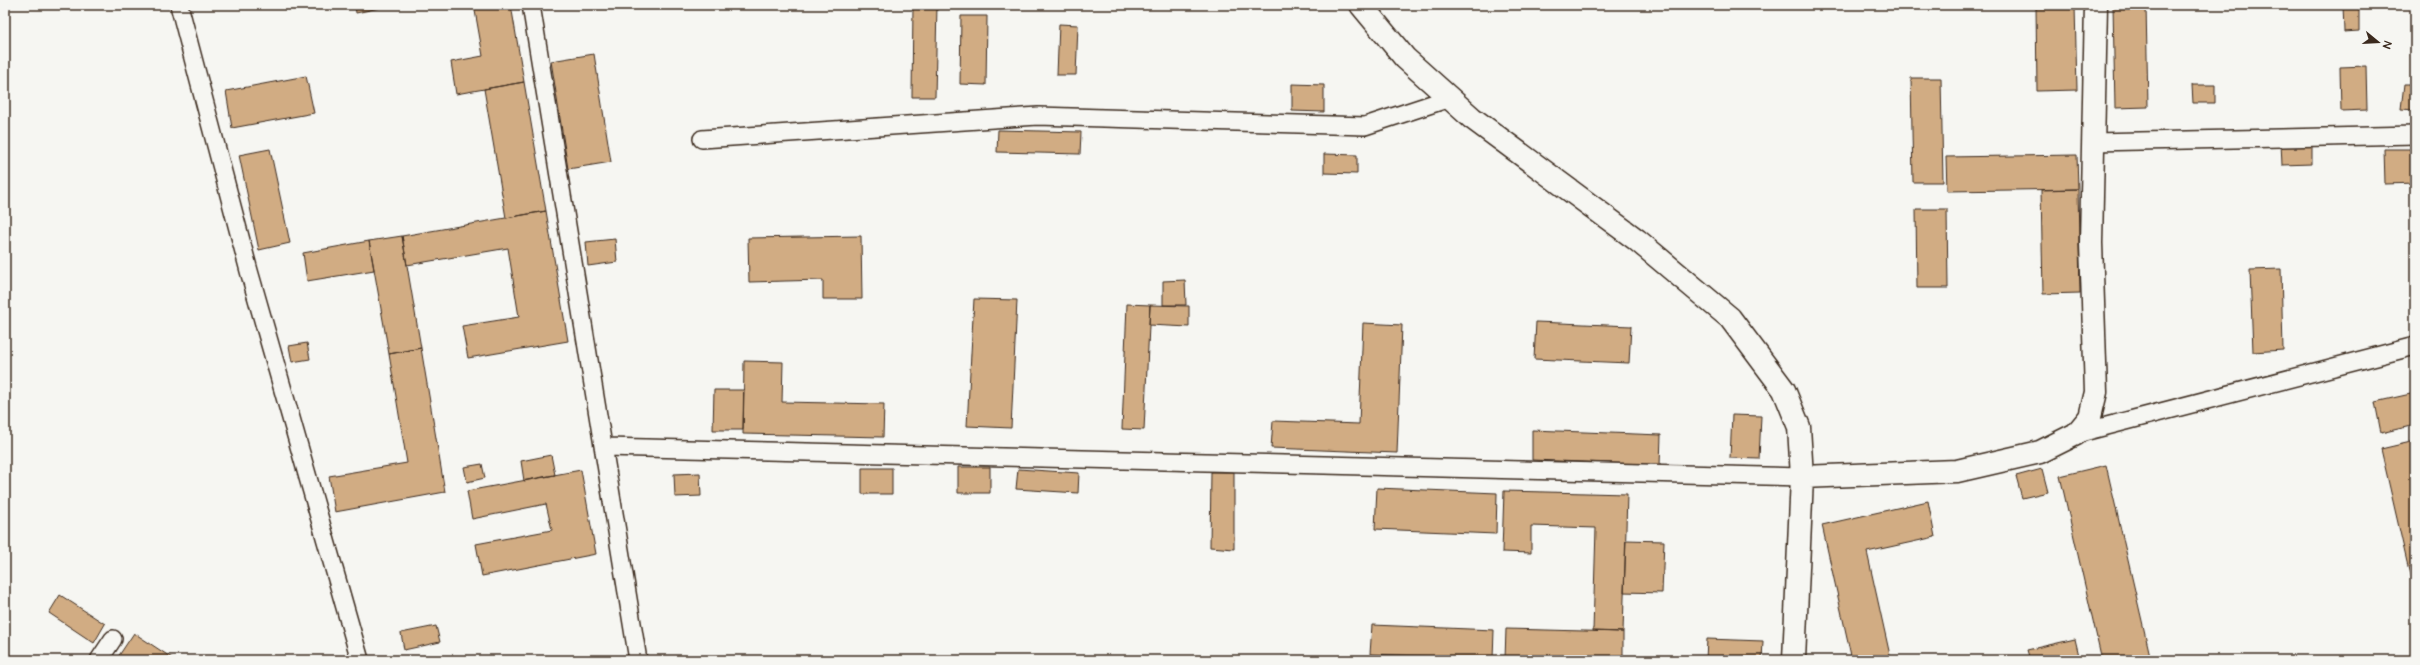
<svg xmlns="http://www.w3.org/2000/svg" width="2420" height="665" font-family="'Architects Daughter',sans-serif">
<rect width="100%" height="100%" fill="#f6f6f2"/>
<filter id="ink" filterUnits="userSpaceOnUse"><feTurbulence type="fractalNoise" baseFrequency=".025" numOctaves="2"/><feDisplacementMap in="SourceGraphic" scale="8" xChannelSelector="R" yChannelSelector="G"/><feConvolveMatrix kernelMatrix="1 2 1 2 8 2 1 2 1" color-interpolation-filters="sRGB"/></filter>
<g filter="url(#ink)">
<path fill="#d1ac83" stroke="#3b2a1e" d="M355,5H379V8L356,13Z
M474,5H511L524,82L456,94L451,62L483,56Z
M913,5H937L935,97H912Z
M2113,5H2146L2148,107L2115,108Z
M2343,5H2359V31L2344,32Z
M2036,6H2075L2077,90L2037,91Z
M961,16H987L986,85L960,84Z
M1059,24L1078,25L1076,75H1057Z
M594,54L611,162L568,169L551,61Z
M2366,66L2367,110L2341,111L2340,67Z
M306,76L314,113L232,128L226,91Z
M1911,78H1941L1943,182H1913Z
M524,82L546,211L506,218L484,89Z
M1292,84L1324,85V112L1292,111Z
M2404,84H2415V110L2401,109Z
M2192,85H2215V103H2193Z
M998,130L1081,132L1080,154L997,152Z
M2281,143H2312V164L2282,165Z
M270,149L290,243L259,250L239,155Z
M2384,149H2415V183L2385,184Z
M1324,154L1357,155V174L1324,173Z
M2077,155L2078,189L1947,191L1946,157Z
M2078,189L2080,293L2043,294L2041,190Z
M1916,209H1947L1948,288H1917Z
M546,211L568,341L468,358L462,326L519,317L508,248L407,265L402,236Z
M402,236L421,348L389,354L369,241Z
M861,236L862,299H823V280L749,282L748,238Z
M615,239L617,262L588,266L586,242Z
M369,241L374,270L307,281L303,253Z
M2281,269L2283,350L2253,352L2250,270Z
M1185,280L1186,305H1163V281Z
M974,299L1017,300L1011,428L967,426Z
M1127,304L1150,305L1144,430L1122,429Z
M1150,305L1189,306V327L1149,325Z
M1536,322L1631,326L1629,363L1534,359Z
M1363,323L1402,325L1397,453L1271,448L1273,421L1359,424Z
M307,343L310,359L292,362L289,346Z
M421,348L445,492L335,512L329,476L407,463L389,354Z
M744,361L783,362L782,402L884,404L883,437L743,434Z
M714,390H744L743,430H713Z
M2415,393V425L2381,433L2375,402Z
M1732,415L1761,416L1759,459L1730,458Z
M1532,430L1661,435L1660,465L1532,460Z
M2415,441V597L2381,449Z
M551,455L555,475L524,481L521,461Z
M482,464L485,478L467,482L464,467Z
M2106,465L2151,660H2102L2060,476Z
M958,467H990V493H958Z
M862,468H892V494H862Z
M1018,469L1079,473L1078,493L1016,489Z
M2042,469L2048,492L2022,498L2016,476Z
M581,470L596,554L482,576L476,544L552,530L546,504L472,519L467,491Z
M1211,472H1234V549L1210,547Z
M700,473L701,496L675,497L674,474Z
M1377,488L1497,493L1496,534L1375,529Z
M1504,491L1627,494L1623,632L1593,631L1596,528L1531,526V553L1502,552Z
M1928,501L1935,537L1867,552L1891,660H1852L1822,525Z
M1626,540L1664,541L1662,593L1624,592Z
M60,595L105,624L94,643L49,613Z
M1372,625L1494,630L1493,659L1370,654Z
M436,626L440,642L404,650L401,633Z
M1506,629L1623,632V660L1505,659Z
M134,633L175,660H116Z
M1707,639L1763,641L1762,660H1706Z
M2075,639L2080,660H2030L2027,650Z"/>
<g fill="none" stroke-linecap="round" stroke-linejoin="round">
<g stroke="#3b2a1e" stroke-width="20">
<path id="lane" d="M179,5L249,271L360,660
M531,5L638,660
M702,139L1038,116L1365,126L1450,98
M2093,142L2415,135
M2076,434L2415,346
M605,447L1802,477
M99,660L113,639"/>
</g>
<g stroke="#3b2a1e" stroke-width="25">
<path id="street" d="M1361,5L1405,58L1472,118L1637,240L1730,318L1784,390L1799,427L1802,477L1794,660
M1802,477L1957,471L2040,452L2076,434L2090,417L2096,392L2091,243L2096,5"/>
</g>
<use href="#lane" stroke="#f6f6f2" stroke-width="17"/>
<use href="#street" stroke="#f6f6f2" stroke-width="22"/>
</g>
</g>
<rect width="2420" height="665" fill="none" stroke="#f6f6f2" stroke-width="20"/>
<rect x="10" y="10" width="2400" height="645" fill="none" stroke="#3b2a1e" stroke-width="1.5" filter="url(#ink)"/>
<g transform="translate(2378 42) rotate(108)" stroke="#f6f6f2" stroke-width="3" paint-order="stroke">
<path d="M0-3L7 15L0 10L-7 15Z" fill="#3b2a1e"/>
<text y="-6" font-size="11" font-weight="bold" text-anchor="middle" fill="#3b2a1e">N</text>
</g>
</svg>
